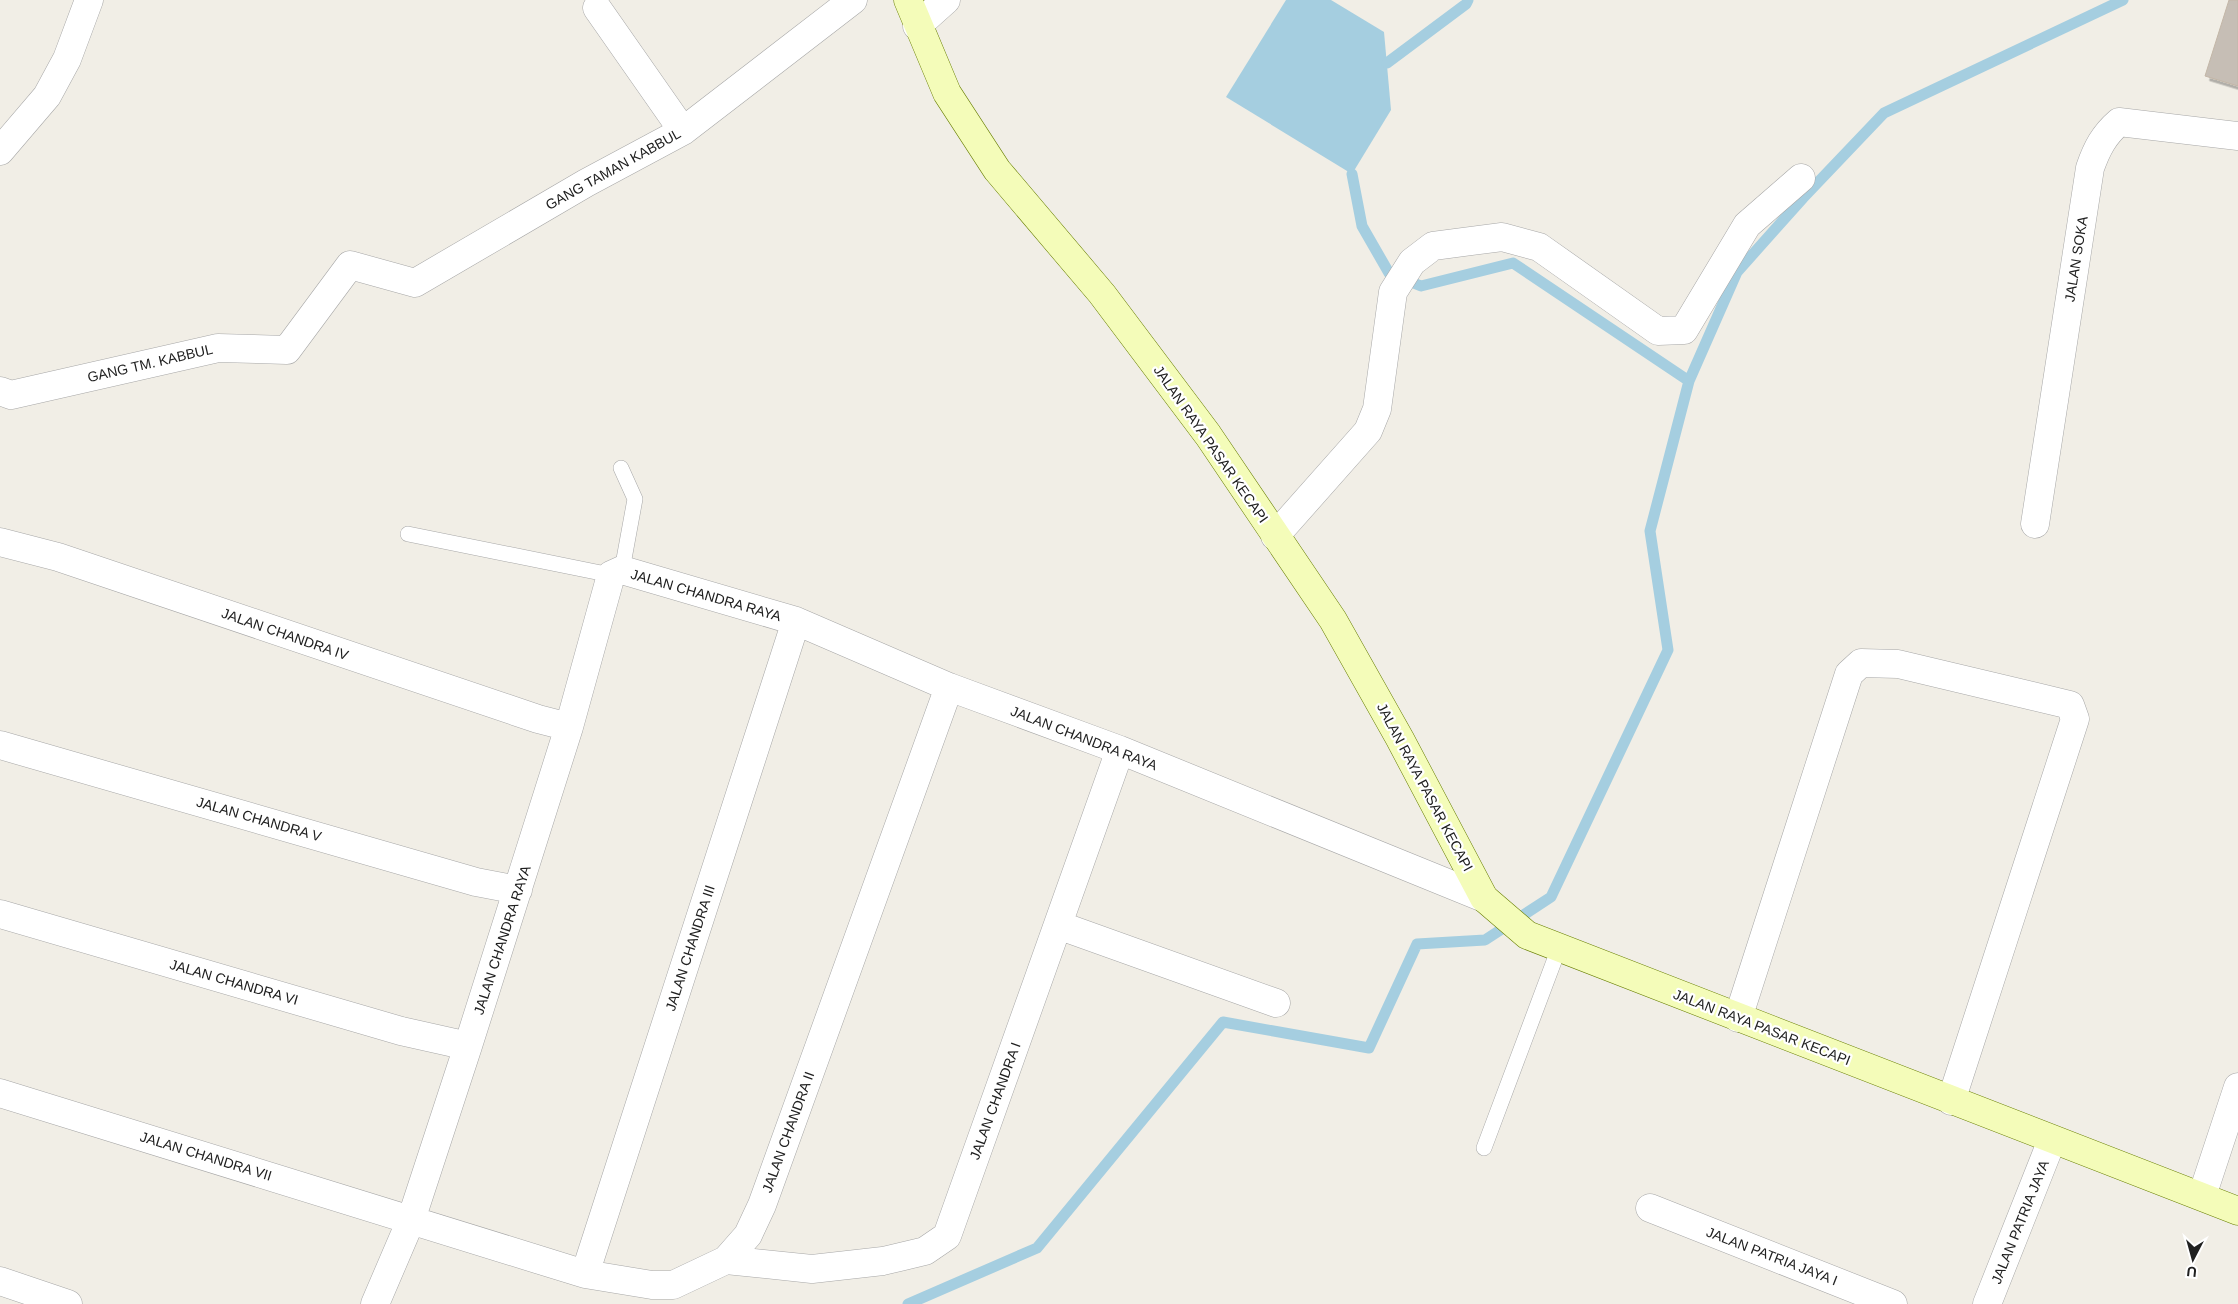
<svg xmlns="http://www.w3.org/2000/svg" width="2238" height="1304" font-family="Helvetica,sans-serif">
<defs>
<filter id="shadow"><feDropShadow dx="4.5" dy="4.5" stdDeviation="0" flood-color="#0004"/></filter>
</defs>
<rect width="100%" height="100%" fill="#f1eee6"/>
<path fill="#a5cee0" d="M1286,0H1331L1384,32L1391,110L1352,174L1226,97Z"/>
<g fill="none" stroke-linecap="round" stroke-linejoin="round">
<path stroke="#a5cee0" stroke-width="11" d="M1387,63L1466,4L1468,0
M1352,174L1362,226L1389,273L1421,286L1513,263L1689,381
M908,1304L1037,1248L1223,1022L1369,1048L1417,944L1485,940L1551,897L1668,650L1650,531L1689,381L1737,272L1803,198L1884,113L2123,0"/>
</g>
<path fill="#c6beb5" stroke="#c3b6a7" filter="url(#shadow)" d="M2229,0H2238V86L2205,76Z"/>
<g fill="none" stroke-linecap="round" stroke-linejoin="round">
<g stroke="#a7a7a7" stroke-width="16">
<path id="lane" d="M621,468L635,499L622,570
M408,534L611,575
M1484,1148L1559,948"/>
</g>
<g stroke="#a7a7a7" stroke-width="29">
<path id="street" d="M597,8L683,131
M917,26L946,0
M0,151L47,96L67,59L89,0
M0,391L11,395L218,348L287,350L350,265L415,283L586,183L683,131L853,0
M2035,524L2090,168C2097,148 2104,135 2119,122L2238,136
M1275,536L1368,431L1377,409L1393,292L1412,262L1433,246L1502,237L1539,247L1658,331L1684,330L1747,225L1801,178
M0,542L58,557L538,719L569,727
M0,745L476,882L518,890
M0,914L401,1031L468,1046
M1058,925L1276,1003
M1738,1018L1849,674L1861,663L1898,664L2070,705L2075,719L1951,1101
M0,1093L585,1274L652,1285H673L726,1260L748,1235L762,1205L949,687
M2202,1196L2238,1087
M1650,1208L1893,1304
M726,1260L812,1269L883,1261L925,1251L947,1236L1120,750
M585,1274L796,621
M0,1281L68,1304
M375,1304L411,1220L468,1046L569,727L611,575L622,570L796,621L949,687L1120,750L1484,898
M1987,1304L2052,1140"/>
</g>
<g stroke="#677e00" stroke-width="29">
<path id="secondary" d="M908,0L947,93L997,170L1102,294L1208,435L1333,620L1400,739L1484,898L1527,935L2238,1211"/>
</g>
<use href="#lane" stroke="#fff" stroke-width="15"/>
<use href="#street" stroke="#fff" stroke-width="28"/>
<use href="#secondary" stroke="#f4fcb9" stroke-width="28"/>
</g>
<g text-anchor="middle" stroke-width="4.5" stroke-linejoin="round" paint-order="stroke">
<g font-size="14" fill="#202020" stroke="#fff">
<text transform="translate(613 169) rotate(-29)" y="5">GANG TAMAN KABBUL</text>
<text transform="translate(2076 259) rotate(-81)" y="5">JALAN SOKA</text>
<text transform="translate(150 363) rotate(-13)" y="5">GANG TM. KABBUL</text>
<text transform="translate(1211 444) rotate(55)" y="5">JALAN RAYA PASAR KECAPI</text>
<text transform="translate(706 595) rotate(16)" y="5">JALAN CHANDRA RAYA</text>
<text transform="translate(285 634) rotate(19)" y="5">JALAN CHANDRA IV</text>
<text transform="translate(1084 738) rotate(21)" y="5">JALAN CHANDRA RAYA</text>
<text transform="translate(1425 787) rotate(62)" y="5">JALAN RAYA PASAR KECAPI</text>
<text transform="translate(259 819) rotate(16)" y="5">JALAN CHANDRA V</text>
<text transform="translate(502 940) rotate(-72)" y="5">JALAN CHANDRA RAYA</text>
<text transform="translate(690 948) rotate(-72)" y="5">JALAN CHANDRA III</text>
<text transform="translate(234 982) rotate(16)" y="5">JALAN CHANDRA VI</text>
<text transform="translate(1762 1027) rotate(21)" y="5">JALAN RAYA PASAR KECAPI</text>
<text transform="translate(995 1101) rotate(-70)" y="5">JALAN CHANDRA I</text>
<text transform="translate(788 1132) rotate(-70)" y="5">JALAN CHANDRA II</text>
<text transform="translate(206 1156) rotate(17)" y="5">JALAN CHANDRA VII</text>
<text transform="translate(2020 1222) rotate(-68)" y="5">JALAN PATRIA JAYA</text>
<text transform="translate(1772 1256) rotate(21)" y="5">JALAN PATRIA JAYA I</text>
</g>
</g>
<g transform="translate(2193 1259) rotate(186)" stroke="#ffffff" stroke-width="4" paint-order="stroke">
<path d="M0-4L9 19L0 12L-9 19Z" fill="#202020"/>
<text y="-8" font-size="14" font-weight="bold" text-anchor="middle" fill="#202020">U</text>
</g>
</svg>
